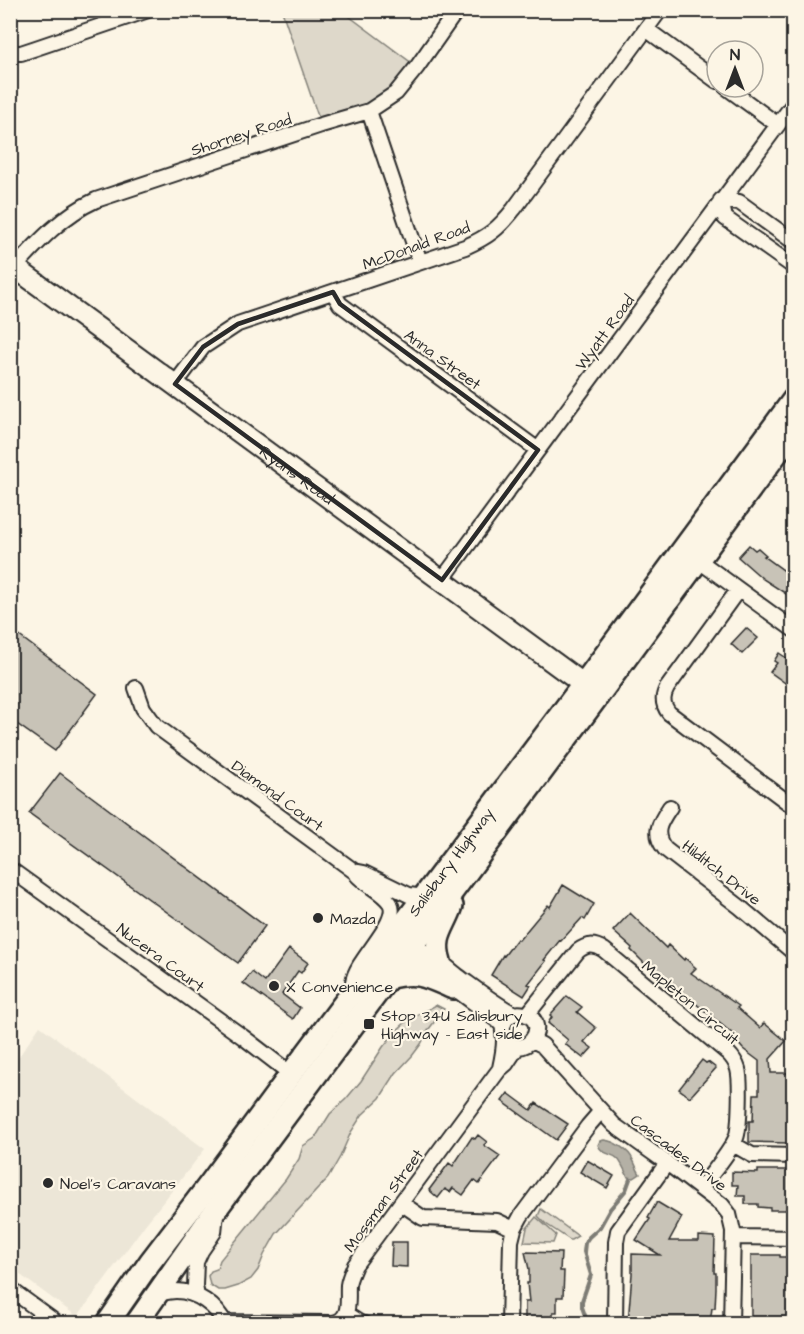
<svg xmlns="http://www.w3.org/2000/svg" width="804" height="1334" font-family="'Architects Daughter',sans-serif">
<rect width="100%" height="100%" fill="#fcf5e5"/>
<filter id="ink" filterUnits="userSpaceOnUse"><feTurbulence type="fractalNoise" baseFrequency=".0167" numOctaves="2"/><feDisplacementMap in="SourceGraphic" scale="12" xChannelSelector="R" yChannelSelector="G"/><feConvolveMatrix kernelMatrix="1 2 1 2 8 2 1 2 1" color-interpolation-filters="sRGB"/></filter>
<g filter="url(#ink)">
<path fill="#ece6d7" d="M40,1026L205,1149L144,1226L78,1316L75,1315L11,1268V1068Z"/>
<path fill="#ded8ca" stroke="#84827a" stroke-width="1.5" d="M282,11H342L417,67L396,93L321,125Z
M436,1005L444,1009L429,1029L421,1044L412,1056L396,1073L380,1098L362,1115L351,1132L340,1157L328,1178L276,1234L264,1255L258,1270L251,1279L238,1286L225,1290H218L210,1285L208,1276L211,1271L217,1269L220,1260L286,1179L299,1159L303,1146L315,1138L330,1114L346,1099L361,1081L383,1047L396,1031L407,1021Z
M541,1209L578,1236L571,1240H570L546,1224L538,1216Z
M536,1217L556,1235L553,1243L524,1242L527,1228Z"/>
<path fill="#b4b0a5" stroke="#7d7b74" stroke-width="1.5" d="M604,1140C614,1141 629,1150 633,1160C636,1165 636,1168 640,1174L634,1178L628,1177C626,1173 621,1162 618,1159C611,1152 603,1156 598,1145L600,1141Z"/>
<g fill="none" stroke-linecap="round" stroke-linejoin="round">
<path stroke="#7d7b74" stroke-width="4" d="M588,1324L582,1307V1301L591,1275L584,1252L585,1243L589,1237L600,1227L610,1209L626,1190L630,1179"/>
</g>
<path fill="#c8c3b7" stroke="#2b2b2b" stroke-width="1.5" d="M749,545L755,550L758,548L766,555L764,556L794,578V599L763,579L738,557Z
M746,628L758,638L742,654L731,644Z
M10,629L97,694L55,751L10,719Z
M779,653L794,663V677L788,685L770,672L777,663L774,661Z
M60,773L265,926L238,963L29,813Z
M563,885L594,904L585,920L582,918L561,941L560,940L544,960L546,961L528,984L531,985L524,996L491,975L503,955L504,956L517,939L519,940L548,905L550,907Z
M630,913L666,948L668,945L684,960L685,958L696,968L691,973L739,1006L737,1008L760,1028L764,1023L786,1041L770,1059L771,1073H794V1091H791L788,1143L749,1142V1121H753L754,1094H759V1061L743,1049L731,1035L733,1034L695,1003L694,1004L681,995L662,977L661,978L645,964L631,950L632,948L613,931Z
M289,949L308,963L301,973L298,971L282,994L300,1008L293,1019L243,983L252,972L265,982Z
M567,996L582,1007L577,1012L596,1028L584,1042L592,1048L583,1058L565,1044L568,1040L548,1023L552,1017L550,1015Z
M702,1060L706,1063L708,1062L716,1068L690,1097L679,1089Z
M508,1093L531,1110L536,1103L568,1124L556,1140L502,1101Z
M478,1135L487,1142L484,1145L500,1156L479,1184L474,1180L463,1195L453,1188L450,1192L445,1189L438,1198L429,1190L449,1163L453,1166L472,1137L475,1139Z
M587,1160L614,1176L607,1188L580,1172Z
M758,1170H794V1210H770V1208L758,1207V1204H745V1196H737L738,1185H732V1172L758,1173Z
M657,1202L682,1217L669,1241H699V1236L715,1237L714,1273H716V1288L715,1308H712L710,1323H628L632,1274V1254L660,1255L636,1240L650,1219L648,1218Z
M392,1242H407V1267L391,1266Z
M525,1252L561,1253L560,1271H564L563,1297H557V1312H553V1322L525,1323V1302H529L527,1283H529V1269Z
M751,1255H780V1257H794L793,1308H791L790,1323H751Z"/>
<g fill="none" stroke-linecap="round" stroke-linejoin="round">
<g stroke="#2b2b2b" stroke-width="18">
<path id="street" d="M646,29L717,81
M10,53H21L36,48L148,10
M726,87L778,125
M369,111L420,262
M794,242L739,202L721,200L725,218L794,267
M15,267C39,241 63,215 96,200L321,125L369,111L396,93L417,67L457,10
M333,292L340,304L538,450
M175,384L203,347L238,324L465,247C488,237 498,229 514,209L660,10
M698,560L794,630
M442,580L794,103
M738,590L667,688C662,697 662,704 669,713L794,807
M136,688L143,708L156,726L354,871L364,873L409,895L424,897
M670,807C660,822 652,833 665,849L740,907L794,953
M10,869L243,1037L291,1074
M353,982C356,959 401,922 390,903C383,892 366,885 357,875
M527,1015L578,951C587,944 594,944 604,950L728,1053C733,1058 736,1062 738,1069C741,1080 740,1128 736,1138C729,1154 711,1174 701,1188
M503,1026L497,1020L415,959L410,948C431,950 442,964 458,976C476,989 494,1003 514,1014
M532,1040L542,1045L614,1125L667,1163L722,1205L729,1214L733,1231L731,1324
M500,1068C502,1059 504,1050 504,1040C504,1036 502,1031 503,1026C504,1022 507,1018 511,1015C515,1013 520,1013 525,1014C553,1024 522,1066 504,1036
M733,1144L752,1155L794,1156
M401,1203L423,1218L497,1221L514,1229
M733,1237L794,1238
M10,1289L58,1324
M157,1294C163,1293 169,1291 176,1291C196,1291 217,1306 225,1324
M197,1296L195,1286L196,1262L201,1251L214,1232L216,1213
M346,1314L360,1323L364,1324
M224,1322L333,1323C352,1320 347,1299 348,1285C349,1278 352,1272 355,1265L499,1070L506,1064L518,1046
M509,1324L511,1241L514,1229L521,1216L588,1126L601,1111
M615,1324L616,1242L618,1231L667,1163"/>
</g>
<g stroke="#2b2b2b" stroke-width="24">
<g id="secondary">
<path id="s1" d="M10,264L583,684"/>
</g>
</g>
<g stroke="#2b2b2b" stroke-width="26">
<g id="primary">
<path d="M440,961C432,937 445,927 452,906"/>
<path d="M387,978C417,970 426,976 453,988"/>
<path id="s2" d="M107,1324L150,1262L209,1185L291,1074L591,674L794,399"/>
<path d="M136,1324L217,1208L598,696L794,430"/>
</g>
</g>
<use href="#street" stroke="#fcf5e5" stroke-width="14"/>
<use href="#secondary" stroke="#fcf5e5" stroke-width="20"/>
<use href="#primary" stroke="#fcf5e5" stroke-width="21"/>
</g>
</g>
<path fill="none" stroke="#2b2b2b" stroke-width="4.5" stroke-linejoin="round" d="M333,292L340,304L538,450L442,580L175,384L203,347L238,324Z"/>
<g fill="#2b2b2b" stroke="#fcf5e5" stroke-width="2">
<circle cx="318" cy="918" r="6"/>
<circle cx="274" cy="986" r="6"/>
<rect x="363" y="1018" width="12" height="12" rx="3"/>
<circle cx="48" cy="1183" r="6"/>
</g>
<g text-anchor="middle" stroke-width="4.5" stroke-linejoin="round" paint-order="stroke">
<g font-size="16" fill="#2b2b2b" stroke="#fcf5e5">
<text transform="translate(241 134) rotate(-18)" y="6">Shorney Road</text>
<text transform="translate(416 245) rotate(-20)" y="6">McDonald Road</text>
<text transform="translate(604 332) rotate(-54)" y="6">Wyatt Road</text>
<text transform="translate(443 359) rotate(36)" y="6">Anna Street</text>
<text dy="6" stroke="none"><textPath href="#s1" startOffset="356">Ryans Road</textPath></text>
<text transform="translate(278 795) rotate(36)" y="6">Diamond Court</text>
<text dy="6" stroke="none"><textPath href="#s2" startOffset="576">Salisbury Highway</textPath></text>
<text transform="translate(722 872) rotate(38)" y="6">Hilditch Drive</text>
<text transform="translate(161 957) rotate(36)" y="6">Nucera Court</text>
<text transform="translate(691 1002) rotate(40)" y="6">Mapleton Circuit</text>
<text transform="translate(679 1152) rotate(37)" y="6">Cascades Drive</text>
<text transform="translate(383 1200) rotate(-54)" y="6">Mossman Street</text>
</g>
<g font-size="16" fill="#2b2b2b" stroke="#fcf5e5" text-anchor="start">
<text x="330" y="924">Mazda</text>
<text x="286" y="992">X Convenience</text>
<text x="381" y="1021">Stop 34U Salisbury<tspan x="381" dy="18">Highway - East side</tspan></text>
<text x="60" y="1189">Noel's Caravans</text>
</g>
</g>
<rect width="804" height="1334" fill="none" stroke="#fcf5e5" stroke-width="36"/>
<rect x="18" y="18" width="768" height="1298" fill="none" stroke="#2b2b2b" stroke-width="2" filter="url(#ink)"/>
<g transform="translate(735 69)"><circle r="28" fill="#fcf5e5" stroke="#a8a49b" stroke-width="1.5"/>
<path d="M0-4.5L10 22L0 15L-10 22Z" fill="#2b2b2b"/>
<text y="-9" font-size="16" font-weight="bold" text-anchor="middle" fill="#2b2b2b">N</text>
</g>
</svg>
